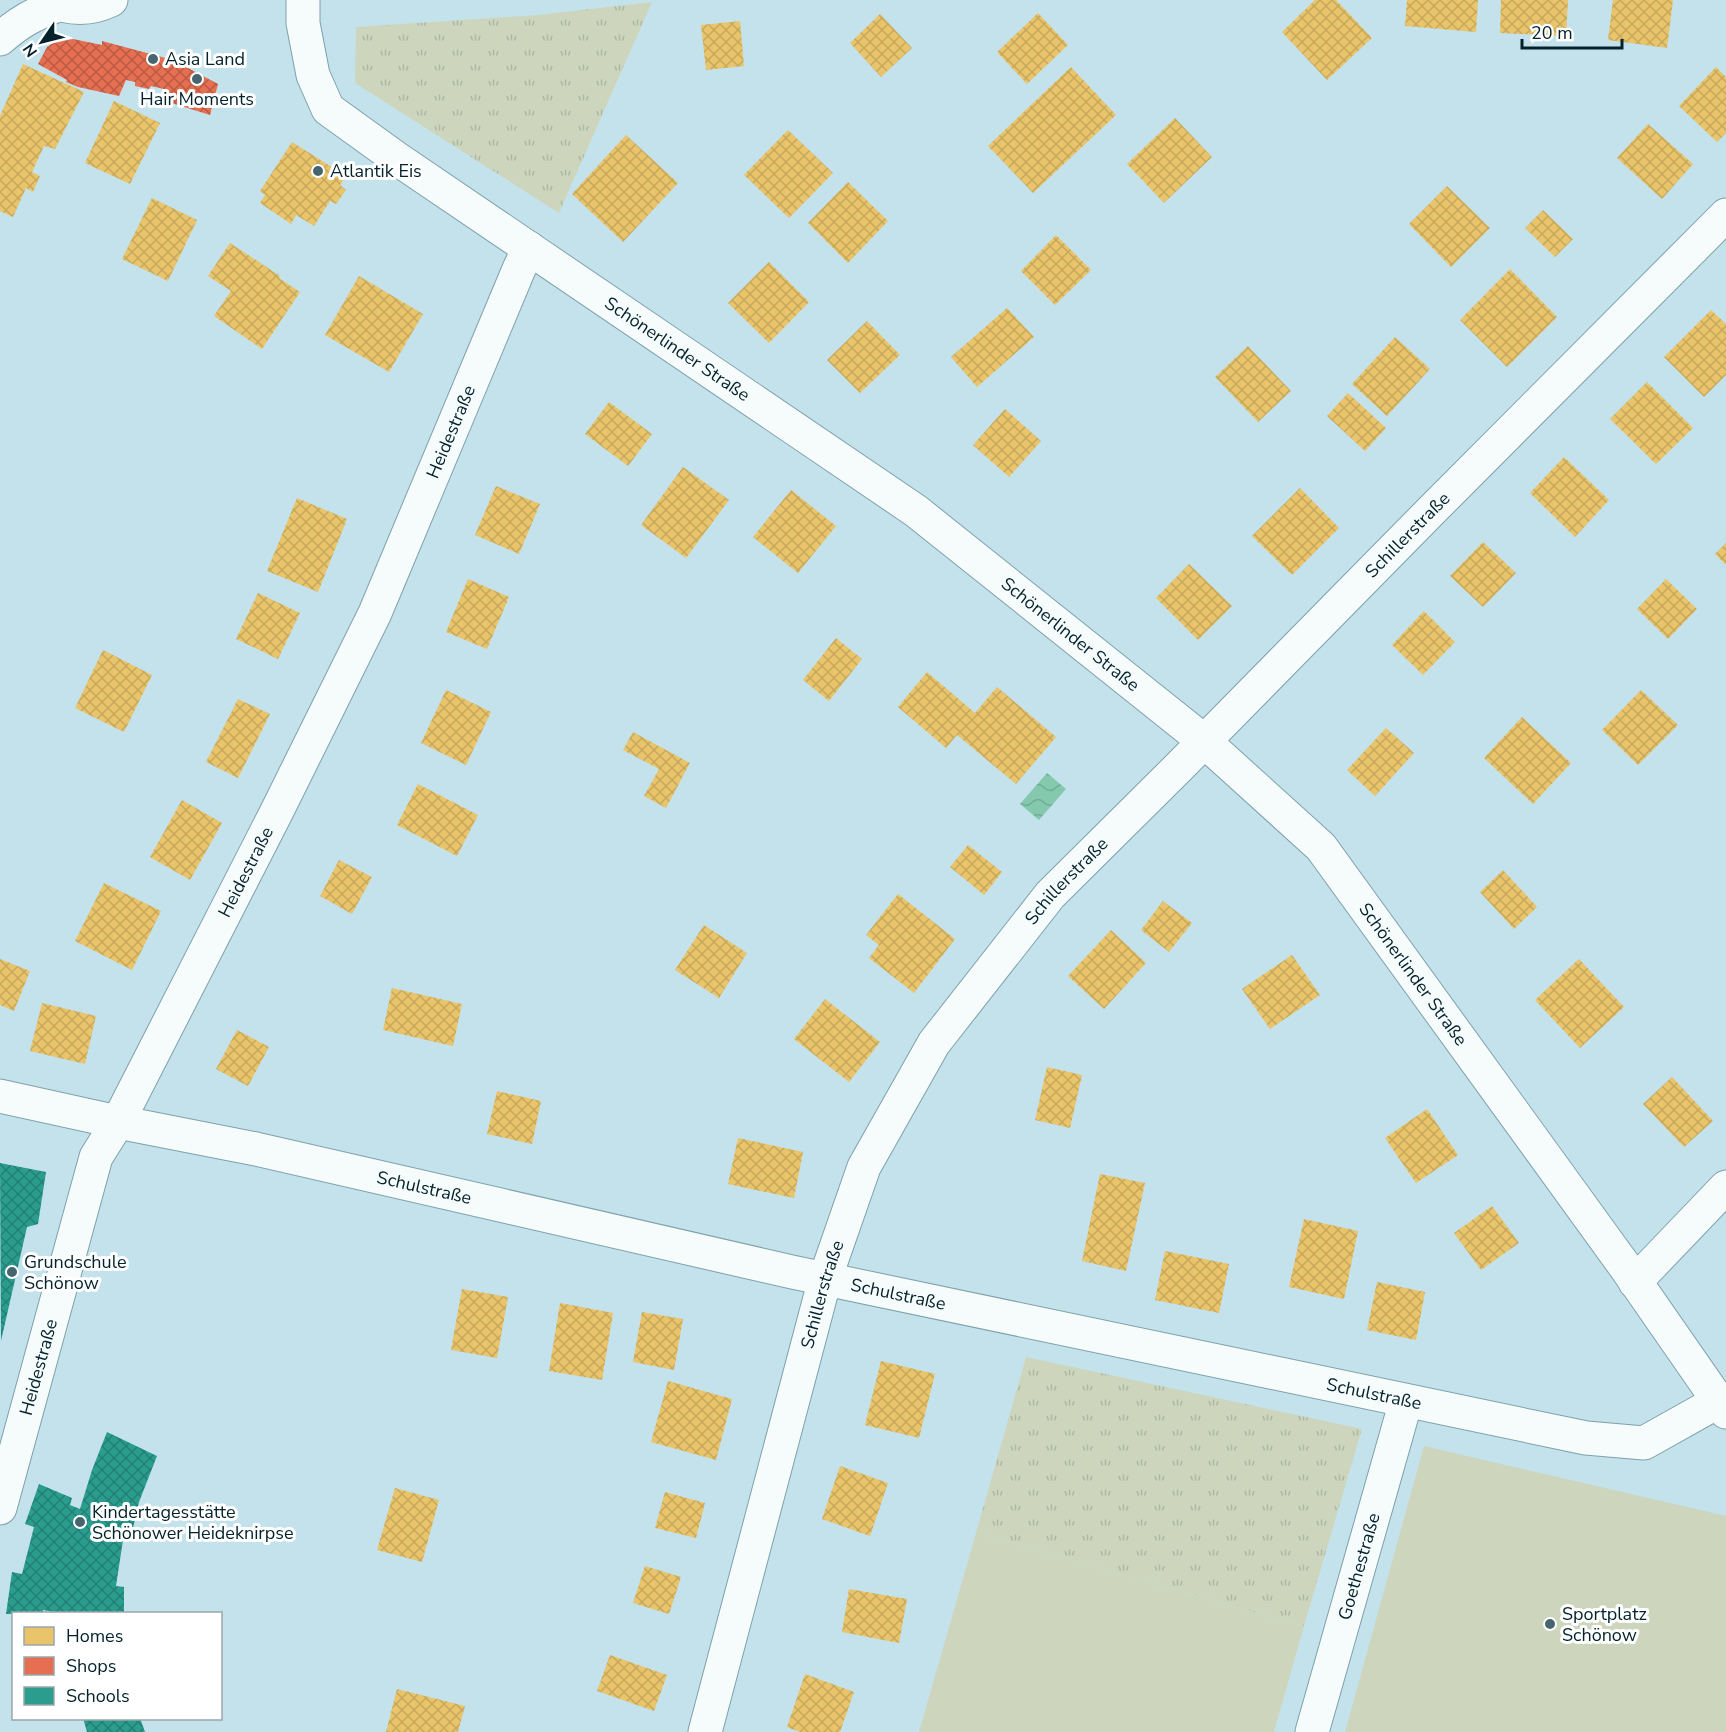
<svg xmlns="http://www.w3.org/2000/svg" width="1726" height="1732" font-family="'Nunito Sans',sans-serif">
<defs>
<pattern id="park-tufts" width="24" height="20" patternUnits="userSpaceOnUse" patternTransform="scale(1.5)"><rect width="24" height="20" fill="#cdd6bd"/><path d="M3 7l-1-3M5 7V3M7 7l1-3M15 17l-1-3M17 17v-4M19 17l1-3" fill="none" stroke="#aeb7a3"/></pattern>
<pattern id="water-waves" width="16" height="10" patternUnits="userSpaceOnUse" patternTransform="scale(1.5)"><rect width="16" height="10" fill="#84c8ae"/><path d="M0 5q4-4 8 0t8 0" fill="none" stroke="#70ac96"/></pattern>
<pattern id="homes-cross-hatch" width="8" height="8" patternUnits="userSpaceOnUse" patternTransform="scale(1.5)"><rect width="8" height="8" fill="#e9c46a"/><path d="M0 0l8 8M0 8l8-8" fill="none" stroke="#c6a85c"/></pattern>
<pattern id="shops-cross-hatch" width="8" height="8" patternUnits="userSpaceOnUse" patternTransform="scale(1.5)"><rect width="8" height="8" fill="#e76f51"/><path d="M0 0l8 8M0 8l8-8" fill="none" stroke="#b95b43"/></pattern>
<pattern id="schools-cross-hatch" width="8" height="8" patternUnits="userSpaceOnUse" patternTransform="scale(1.5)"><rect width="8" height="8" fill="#2a9d8f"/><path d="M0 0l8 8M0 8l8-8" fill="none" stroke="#228075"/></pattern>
</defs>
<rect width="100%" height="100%" fill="#c4e2ec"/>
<path fill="url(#park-tufts)" d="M652,2L559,213L355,83L356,27L538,15Z
M1026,1357L1362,1429L1304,1626L976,1533Z"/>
<path fill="#cdd6bd" d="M1424,1446L1726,1516V1732H1345Z
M976,1533L1304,1626L1274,1732H919Z"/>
<path fill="url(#water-waves)" d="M1047,773L1066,789L1039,820L1020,804Z"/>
<path fill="url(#homes-cross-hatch)" d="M1315,0H1336L1372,38L1327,80L1282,32Z
M1407,0H1478L1476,32L1405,26Z
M1501,0H1568L1566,36L1500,33Z
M1613,0H1673L1667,48L1608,40Z
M1038,13L1068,45L1027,84L997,52Z
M880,14L912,48L881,77L850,43Z
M740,21L744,66L706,70L701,25Z
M23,64L84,92L55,149L44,146L32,172L40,176L33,192L26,188L13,217L0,211V116Z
M1071,67L1116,115L1033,193L988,146Z
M1716,67L1726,77V133L1717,142L1679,106Z
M114,101L160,123L130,184L85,163Z
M1175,118L1212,157L1164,203L1127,164Z
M1648,124L1693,164L1662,199L1617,158Z
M788,130L833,173L789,218L744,175Z
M626,135L678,183L623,242L572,194Z
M292,142L346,176L340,185L346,190L336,204L330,201L314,226L296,215L291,224L260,203L265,195L260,191Z
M848,182L888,221L848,263L808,223Z
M1447,186L1490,228L1451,267L1409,224Z
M152,198L197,220L168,281L122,259Z
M1543,210L1573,239L1555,257L1525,228Z
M1056,235L1091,270L1055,305L1021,271Z
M230,243L280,276L279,278L300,292L262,349L214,316L231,291L208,276Z
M769,262L809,302L769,343L728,303Z
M1510,269L1557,317L1507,367L1460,320Z
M359,276L423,314L389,372L325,335Z
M1007,308L1034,337L977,387L951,357Z
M1711,310L1726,324V375L1704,397L1664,357Z
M867,321L900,355L860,393L827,360Z
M1395,337L1430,369L1387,416L1352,384Z
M1248,346L1291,391L1258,422L1215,377Z
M1647,382L1693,428L1656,464L1610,419Z
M1348,393L1386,428L1365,451L1327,416Z
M609,402L652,434L628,466L585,434Z
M1005,409L1041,441L1009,477L973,445Z
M1564,457L1609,500L1575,537L1530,493Z
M683,467L729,500L686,558L641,525Z
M496,486L540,504L519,554L475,535Z
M1300,488L1339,528L1292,575L1252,536Z
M791,490L836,526L798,573L753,537Z
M297,498L347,519L318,592L267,571Z
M1483,542L1516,573L1483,607L1450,576Z
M1726,543V565L1715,554Z
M1189,564L1232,606L1198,640L1156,598Z
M468,579L509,597L487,649L446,632Z
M1666,579L1697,609L1668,639L1637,609Z
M258,593L300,613L278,659L236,639Z
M1424,611L1455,642L1423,675L1392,645Z
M836,638L862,659L829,701L803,680Z
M103,650L152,675L124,732L75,708Z
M927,672L975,713L997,687L1056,737L1016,784L957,735L946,748L898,707Z
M446,690L491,712L466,765L421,743Z
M1641,690L1678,725L1638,765L1602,730Z
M238,699L270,714L238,778L206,762Z
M1522,717L1571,763L1533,804L1484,758Z
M1386,728L1414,753L1375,796L1347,770Z
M633,732L690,763L666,808L644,796L659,769L623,750Z
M418,784L478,815L457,856L397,825Z
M182,800L222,823L190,880L150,857Z
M968,845L1002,872L984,895L950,867Z
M339,860L372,877L352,914L320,896Z
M1503,870L1537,907L1514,929L1480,892Z
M104,883L161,911L132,970L75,941Z
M898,894L955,939L914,993L869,958L879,945L866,935Z
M1163,901L1192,923L1169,952L1141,930Z
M704,925L747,953L719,998L675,970Z
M1111,930L1146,963L1104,1009L1068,976Z
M1292,955L1320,995L1270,1029L1242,989Z
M0,959L30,971L14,1011L0,1005Z
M1579,959L1624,1007L1580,1048L1535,1000Z
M392,988L462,1004L453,1046L383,1030Z
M825,999L880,1042L849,1082L794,1039Z
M42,1003L96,1016L85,1064L30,1051Z
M237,1030L269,1047L248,1086L216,1069Z
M1047,1067L1082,1075L1070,1128L1035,1120Z
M1672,1077L1713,1121L1684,1147L1643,1104Z
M497,1091L541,1101L532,1144L487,1134Z
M1427,1109L1458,1155L1416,1183L1385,1138Z
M738,1138L803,1152L794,1198L728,1184Z
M1100,1174L1145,1183L1126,1271L1082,1261Z
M1492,1206L1519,1243L1481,1270L1454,1233Z
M1304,1219L1358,1231L1344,1299L1289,1287Z
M1165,1251L1229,1264L1219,1313L1155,1300Z
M1377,1282L1425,1292L1416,1340L1367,1330Z
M462,1289L508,1297L497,1358L451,1350Z
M560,1303L613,1313L602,1380L549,1371Z
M642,1312L683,1319L674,1370L633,1362Z
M881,1361L935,1374L919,1438L865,1425Z
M668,1381L732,1399L716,1460L651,1442Z
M840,1466L888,1483L870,1536L822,1519Z
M395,1488L439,1500L422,1562L377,1550Z
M665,1492L705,1503L696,1538L655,1528Z
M645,1566L681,1577L669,1614L633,1603Z
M849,1589L907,1599L899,1643L842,1632Z
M610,1655L667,1675L654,1711L597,1691Z
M805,1674L854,1692L840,1732H800L787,1727Z
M397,1689L465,1706L458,1732H386Z"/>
<path fill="url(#shops-cross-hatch)" d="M73,39L102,45V41L173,60L218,84L210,115L162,100L164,89L151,86L149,89L135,86V82L126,80L119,96L78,87L66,82L67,80L38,64L47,47L53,43Z"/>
<path fill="url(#schools-cross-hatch)" d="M0,1163L46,1172L38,1224L27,1227L1,1341Z
M107,1432L157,1456L139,1502L130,1541L123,1540L116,1586L124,1587V1614H65L43,1610V1614H6L12,1572L22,1574L34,1527L25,1524L39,1484L72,1498L70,1505L80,1509L92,1470Z
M83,1718H140L145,1732H87Z"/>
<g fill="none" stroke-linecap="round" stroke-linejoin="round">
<g stroke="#7ea1aa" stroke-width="35">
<g id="street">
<path id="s1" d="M303,0V23L313,75L328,109L396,158L916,511L1204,741L1321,847L1626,1268L1726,1412"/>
<path id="s2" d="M0,1096L118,1122L256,1149L792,1272L1586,1438L1644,1443L1719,1401"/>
<path d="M1635,1282L1726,1187"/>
<path id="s3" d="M0,1508L96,1157L118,1122L277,811L375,613L519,269L529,248"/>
<path id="s4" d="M705,1732L825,1279L864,1167L934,1043L1050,895L1180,766L1429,513L1726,215"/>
<path id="s5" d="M1312,1732L1406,1401"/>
</g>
</g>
<g stroke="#7ea1aa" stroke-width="35">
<path id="secondary" d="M49,0C70,10 90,10 111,0
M0,39C19,22 34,14 58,5"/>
</g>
<use href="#street" stroke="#f6fbfc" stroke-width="33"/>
<use href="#secondary" stroke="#f6fbfc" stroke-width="33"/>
</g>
<g fill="#47656f" stroke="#fff" stroke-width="2">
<circle cx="153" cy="59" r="6"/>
<circle cx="197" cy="79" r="6"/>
<circle cx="318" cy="171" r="6"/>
<circle cx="12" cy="1272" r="6"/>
<circle cx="80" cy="1522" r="6"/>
<circle cx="1550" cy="1624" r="6"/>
</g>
<g text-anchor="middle" stroke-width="6" stroke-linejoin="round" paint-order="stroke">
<g font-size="18" fill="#03222b" stroke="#fff" text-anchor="start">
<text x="165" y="65">Asia Land</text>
<text x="197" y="105" text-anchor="middle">Hair Moments</text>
<text x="330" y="177">Atlantik Eis</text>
<text x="24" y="1268">Grundschule<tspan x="24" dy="21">Schönow</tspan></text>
<text x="92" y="1518">Kindertagesstätte<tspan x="92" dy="21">Schönower Heideknirpse</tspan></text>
<text x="1562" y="1620">Sportplatz<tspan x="1562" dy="21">Schönow</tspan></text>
</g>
<g font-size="18" fill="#03222b" stroke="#fff">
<text dy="6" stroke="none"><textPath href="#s1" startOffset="537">Schönerlinder Straße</textPath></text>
<text dy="6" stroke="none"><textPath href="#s3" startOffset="1172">Heidestraße</textPath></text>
<text dy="6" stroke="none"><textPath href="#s4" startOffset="1425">Schillerstraße</textPath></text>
<text dy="6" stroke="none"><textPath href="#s1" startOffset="1023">Schönerlinder Straße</textPath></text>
<text dy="6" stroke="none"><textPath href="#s3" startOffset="686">Heidestraße</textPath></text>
<text dy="6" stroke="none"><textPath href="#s4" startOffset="939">Schillerstraße</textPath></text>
<text dy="6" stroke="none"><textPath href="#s1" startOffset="1509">Schönerlinder Straße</textPath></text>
<text dy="6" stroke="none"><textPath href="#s2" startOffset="434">Schulstraße</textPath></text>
<text dy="6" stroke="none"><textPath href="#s2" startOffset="920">Schulstraße</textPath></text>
<text dy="6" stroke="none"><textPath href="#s4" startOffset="453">Schillerstraße</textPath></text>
<text dy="6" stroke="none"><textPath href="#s3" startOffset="146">Heidestraße</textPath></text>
<text dy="6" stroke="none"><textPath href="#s2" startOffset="1406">Schulstraße</textPath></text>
<text dy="6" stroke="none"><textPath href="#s5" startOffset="172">Goethestraße</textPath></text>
</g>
</g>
<rect x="12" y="1612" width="210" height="108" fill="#ffffff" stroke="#9aa7aa" stroke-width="1.5"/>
<rect x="24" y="1627" width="30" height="18" fill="#e9c46a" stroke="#9aa7aa" stroke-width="1.5"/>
<text x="66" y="1642" font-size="18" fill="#03222b">Homes</text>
<rect x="24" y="1657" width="30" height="18" fill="#e76f51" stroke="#9aa7aa" stroke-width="1.5"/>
<text x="66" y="1672" font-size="18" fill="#03222b">Shops</text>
<rect x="24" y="1687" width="30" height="18" fill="#2a9d8f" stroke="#9aa7aa" stroke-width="1.5"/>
<text x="66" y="1702" font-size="18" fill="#03222b">Schools</text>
<g transform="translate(42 42) rotate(235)" stroke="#ffffff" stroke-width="4.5" paint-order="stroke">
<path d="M0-4.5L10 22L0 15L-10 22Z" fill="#03222b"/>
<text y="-9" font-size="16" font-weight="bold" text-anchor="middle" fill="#03222b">N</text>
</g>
<path d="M1522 39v9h100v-9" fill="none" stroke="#03222b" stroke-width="3"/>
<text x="1531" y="39" font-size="18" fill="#03222b" stroke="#ffffff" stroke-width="4.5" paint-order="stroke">20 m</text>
</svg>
